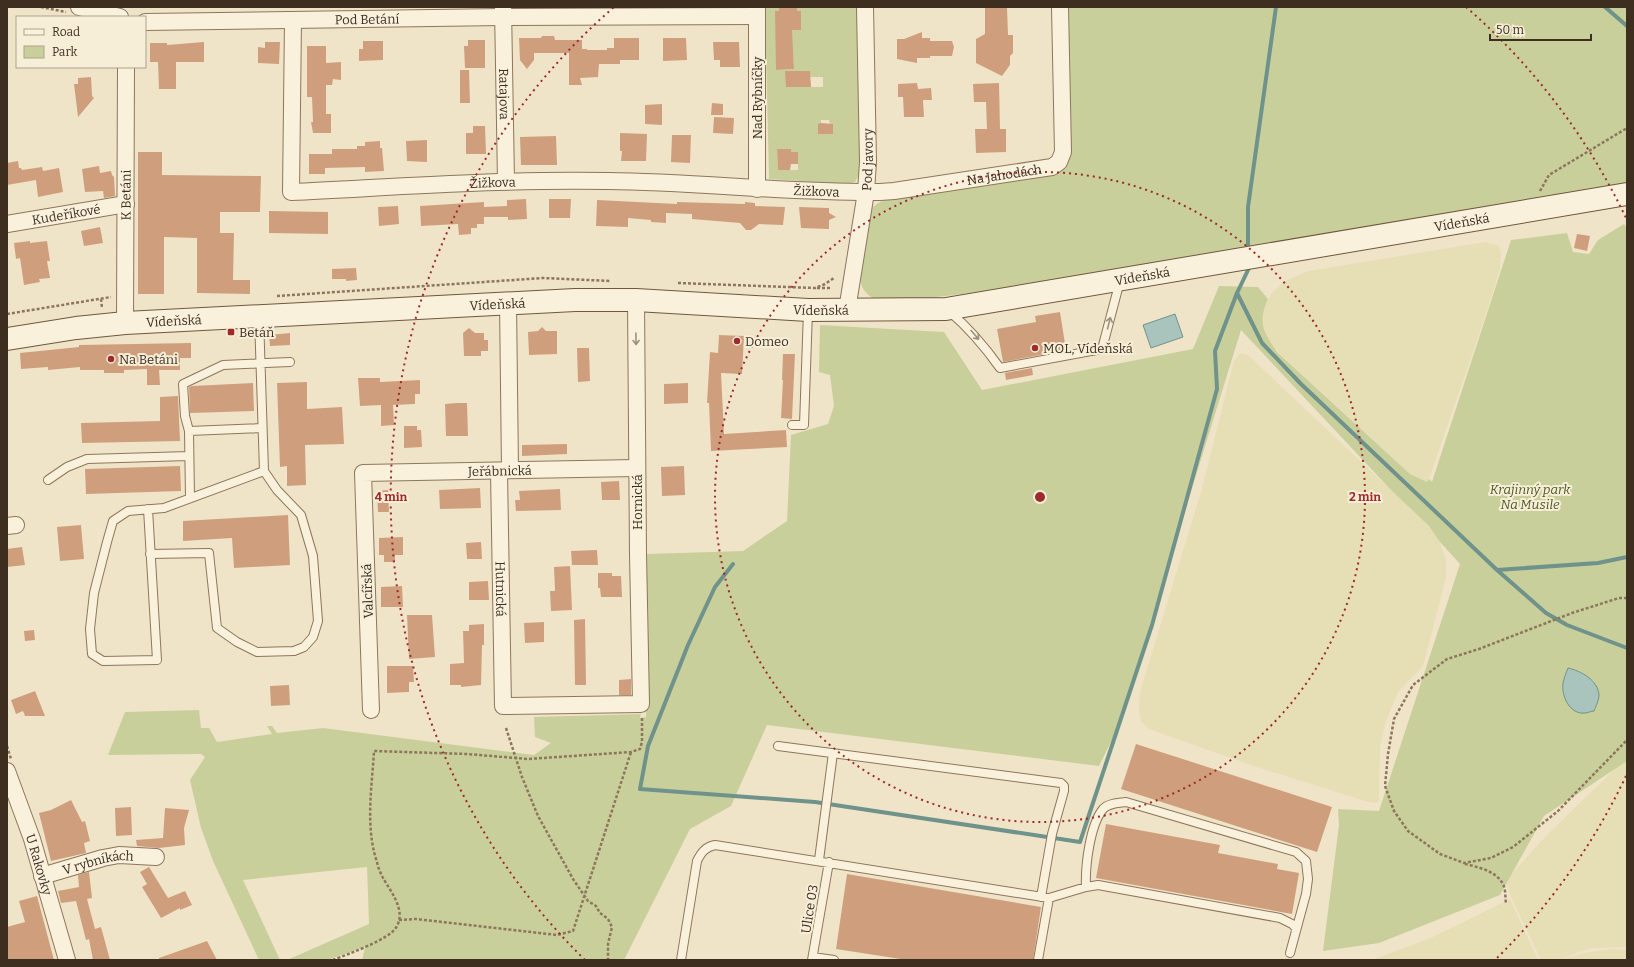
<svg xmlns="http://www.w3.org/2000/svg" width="1634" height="967" font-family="Bitter,serif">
<rect width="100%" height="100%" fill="#f0e4c8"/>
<path fill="#e6deb5" d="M1486,242L1499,246L1501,253L1500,269L1485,317L1429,479L1427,482L1410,474L1278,352L1267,336L1262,322L1263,310L1271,294L1283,282L1308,271Z
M1240,353L1248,355L1429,526L1439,540L1446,560V578L1423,666L1398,692L1385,724L1380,748L1379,801L1377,803L1368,802L1257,767L1157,732L1147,728L1141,721L1139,710L1140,692L1201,492L1234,361Z
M1627,757V947L1591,948L1576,953L1562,959L1584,953L1611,949L1627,950V960H1541L1511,897L1506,880L1545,837Z
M1510,899L1538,960H1372L1433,937Z"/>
<path fill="#c9cf9b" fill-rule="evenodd" d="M765,7H779L792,30L801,29V11H797V7H857L860,173L855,182L846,184L769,179ZM776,52H793L794,69L776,70ZM800,71H810V77H823V87H786V77ZM821,120H829L830,124H833V134H818V124H821ZM777,149H791V152H798V170H778Z
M1066,7H1627V184L971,293C945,296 920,299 895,301C889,301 882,302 877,300C870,297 862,291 861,283C859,275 867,217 871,210C876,202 885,200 894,198L976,187L1061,171L1068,156Z
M1624,224L1627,228V761L1544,816L1500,895L1379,943L1323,951L1339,825L1338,809L1379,811L1460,564L1440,542L1429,526L1391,490L1241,330L1118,728L1099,766L767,725L731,806L690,829L624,960H362L365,947L327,960H287L369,924L367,867L243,880L280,960H259L213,861L201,828L190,780L205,757L201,754L108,755L125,712L199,710L201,728H209L217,742L272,734L267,726H272L277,733L323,728L534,755L551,743L535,737L534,717L641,714L640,718L646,717L647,554L743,551L787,521L791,435L828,424L834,406L830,375L819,372L820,325L944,332L982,390L1193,349L1219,286L1258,287L1268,299C1257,323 1264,332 1277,352L1410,474L1427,482L1429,479L1432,482L1511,240L1567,233L1573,252L1589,254L1598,240Z"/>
<path fill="#a9c4bc" stroke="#6f938a" d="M1175,314L1183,337L1151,348L1143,325Z
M1568,668C1581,671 1598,680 1599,695C1599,700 1596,706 1594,711C1591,711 1588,713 1585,713C1570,715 1561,696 1563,683C1564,678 1566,673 1568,668Z"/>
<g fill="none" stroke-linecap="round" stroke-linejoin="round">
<path stroke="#6f938a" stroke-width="4" d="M1605,7L1627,26
M1248,246V207L1276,7
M1237,293L1262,343L1301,384L1497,570L1598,563L1627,557
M733,564L715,587L688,645L648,746L640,789L815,802L1080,842L1152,625L1217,389L1215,351L1237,293L1249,268
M1497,570L1546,613L1567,625L1627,648"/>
</g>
<path fill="#cf9f7d" d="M779,7H797V11H801V30H792L794,69L776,70L775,11H779Z
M985,7H1007L1008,35H1013V53L1010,56V65L1002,76L976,63V39L985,34Z
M922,32V38H930V41H952L954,47L952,56H930V58H917V63L897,59V39H904Z
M542,36H554L555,40H582V49H587V50H607V48H614V38H639V60H620V64H599L598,77L580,78L582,85H569V53H534V60L527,69L520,60L519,38H541Z
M663,38H686L687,60L663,61Z
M468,40H485V68H465L464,46H468Z
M363,41H383V60L359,61V49H363Z
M204,42V62H176V89H159L158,62H150V43H167V45Z
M265,42H280L279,64L258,63V47L265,48Z
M713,42H739L740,67H720V60H714Z
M307,46H326V63L341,62V80L333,79L332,85H326V114H331V133H313L311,122H313L312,97H307Z
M460,70H469L470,103H460Z
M785,71H810L811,87H786Z
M91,77L92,96L94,98L78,117L74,84H78V78Z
M917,83L918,89L931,88L932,100H923L924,117H904L903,97H898V84Z
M999,83L1000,129H1006V152L976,153L975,129H987L986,102H974L973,84Z
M712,103L723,104V115H711Z
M662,104V125L645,124V105Z
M714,117L734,118L733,134L713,133Z
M821,123L833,124V134H818V124Z
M473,126H485L486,154H466V133H473Z
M620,133L647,134L646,161H621L622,151H620Z
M672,135H691L690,163L671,162Z
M556,136L557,165H521L520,137Z
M427,140V162L407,161L406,141Z
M380,141V148H382L384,171L365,172V167L325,168V174H309V154H332V149H357V146H365V142Z
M777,149H791V152H798V164H791L790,170H778Z
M138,152H162V175L261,176L260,212H220V233H234L233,280H250V294L197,293V238L164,237V294H138Z
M18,161L19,168H21L22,170L42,167L43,171L59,168L63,192L38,197L36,180L7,185V163Z
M99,166L100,173L111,171L112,175L114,177L115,196L104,198L103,191L85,192L82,169Z
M526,199L527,219L508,220V217H484V224H477V228H471V234L459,235L458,224L421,226L420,206L484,202V207L507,206V200Z
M549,199H571L570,218H549Z
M597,200L677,204V202L745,204V202L755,203V206L785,207L783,225L759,224L751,230H746L740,223L692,219V214L666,213V223L651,222V220L628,218V227L596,226Z
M398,206L399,224L379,226L378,207Z
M799,207L829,208V213L836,217L829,220V229L801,228Z
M269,211L328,212V234L269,233Z
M100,227L103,243L84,246L81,231Z
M1577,234L1590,236L1587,251L1574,248Z
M30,241V243L47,241L50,261H47L50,278L39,279L40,282L24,285L20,258L16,259L14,243Z
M356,268L357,280L346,281V279H332V269Z
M1060,312L1066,350L1003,362L997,329L1036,322L1035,316Z
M542,327L546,331H557V354L529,355L528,332L538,331Z
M469,328L475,333H484V340H488V351H481V356H464L463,333Z
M290,333V345L270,346L269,335Z
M719,335L744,336L742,374L721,373L724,434L786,430L787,447L711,451L709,403H707L710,352L718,353Z
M191,343V358H180V370H159L160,385H147V369L124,370V373H104V370H80V367L48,370V367L21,369L20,353L79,347V345Z
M577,348H589L590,381L578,382Z
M783,354H795L792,419L781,418L783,380H782Z
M1032,368L1033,375L1006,380L1005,373Z
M358,378H380V382L420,380V394H415V404L393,405L394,425L381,426V405L360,406Z
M307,382V409L342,407L344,444L305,445L306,485L287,486V466L280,467L277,383Z
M253,383L254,411L190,413L189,387L192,386Z
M688,383V403L664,404V384Z
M178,396L180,441L82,443L81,423L160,421V397Z
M457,403H467L468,436H446L445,404Z
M404,426H417V430H421L422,447L404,448Z
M567,444V454L522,456V445Z
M180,466L181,491L86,494L85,469Z
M684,466L685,495L662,496L661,467Z
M619,481L620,500H602L601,482Z
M480,488L481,508L440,509L439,490Z
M560,489L561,510L516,511L515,500H520L519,491Z
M388,490L389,512H378L377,491Z
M288,515L290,565L234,568L232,538L183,541V521Z
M81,525L84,559L60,561L57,527Z
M403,537V555H395V562H384V555H379V538Z
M481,542L482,559H467L466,543Z
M22,547L25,565L7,567V549Z
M597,550L598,565H572L571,551Z
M570,566L572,610L551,611L550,591H555L554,567Z
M598,573H612V576H621L622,597H601L600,588H598Z
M488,581L489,600H469V582Z
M402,586L403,607H381V587Z
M407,615H432L435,657L409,659Z
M585,619L586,685H575L574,620Z
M544,622V642L525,643L524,623Z
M484,624V645H482L481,685L461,687V685H450V664L464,663L463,631H469V625Z
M34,630L35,640L25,641L24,631Z
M387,666H413L414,682H409V692L387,693Z
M631,679V695H619V680Z
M289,685L290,705L271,706L270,686Z
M35,691L45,716H25L23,711L16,714L11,700Z
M1136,744L1332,807L1317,852L1121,789Z
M71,800L82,822L85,821L90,841L84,843L86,853L51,861L39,813L51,810Z
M131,807L132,835L116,836L115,808Z
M165,808L189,810L184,828L185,845L159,848L137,846L136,840L163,838Z
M1106,824L1220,845L1218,853L1278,864L1277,869L1299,873L1292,914L1096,878Z
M149,867L168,898L185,891L192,905L180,910V908L161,918L142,887L147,884L140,872Z
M89,872L92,898L87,899L95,929L101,927L110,960H93L89,939L86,940L76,901L61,903L58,891L79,887L78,875Z
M847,874L1041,907L1033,960H907L836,949Z
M37,896L54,960H7V927L25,922L19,901Z
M207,941L217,960H159V958Z"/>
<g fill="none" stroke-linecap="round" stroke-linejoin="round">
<g stroke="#8d765c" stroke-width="10">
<path id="service" d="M950,312C970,329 985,347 1000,368L1102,349L1120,281
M792,425H804L808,311
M189,431L185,416L183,384L223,365L290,362
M48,480L67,467L87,459L189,456
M190,498L189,431L262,428
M148,509L157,660L103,661L92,654L90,629L94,593L107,542L113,521L128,511L164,508L264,471
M150,554L209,553L217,628L237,642L257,652L294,651L304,647L313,637L318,621L313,556L301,515L277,490L264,471L259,317
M778,746L1061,783L1064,786V791L1052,834L1041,897
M819,860L833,753
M1086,887C1085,866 1090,825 1103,809C1108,803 1120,803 1126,802L1296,852L1306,861L1308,879L1306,894L1290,953
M1049,898L1086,887L1098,885L1280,918L1292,924L1296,928
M813,957L834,960
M681,960L697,861C701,853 705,847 715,845L1049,898L1038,960
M812,960L829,862"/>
</g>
<g stroke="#8d765c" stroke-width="18">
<g id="minor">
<path d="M79,7L120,17"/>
<path id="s1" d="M503,7L506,181"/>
<path d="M757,7V189"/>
<path id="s2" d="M293,20L291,192C397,187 502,179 608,181C699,182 789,193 880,192L894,191L1052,167L1059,162L1063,152L1060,7"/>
<path id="s3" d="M145,22L503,17L757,16"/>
<path id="s4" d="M7,224L126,204"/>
<path d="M508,302L510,470"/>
<path id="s5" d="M847,310L866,192L868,162L865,7"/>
<path id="s6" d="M125,323L126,67"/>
<path id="s7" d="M499,472L503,706L641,704L638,554L636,300"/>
<path d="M7,526L16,525"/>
<path id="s8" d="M371,710L363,473L637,468"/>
<path id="s9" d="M7,771L32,839L67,960"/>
<path id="s10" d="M42,876L103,858L119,855L156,857"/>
</g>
</g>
<g stroke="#6f573f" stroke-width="24">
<g id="secondary">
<path id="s11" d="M7,339L76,328L125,323L575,300H636L808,310L946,309L1627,194"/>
</g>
</g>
<path stroke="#8d765c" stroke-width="2.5" stroke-dasharray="3 2" stroke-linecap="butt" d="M41,7L66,12
M1540,191L1549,175L1627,128
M678,283L815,288L825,284L834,278
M817,288H832
M277,296L543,278L611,281
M101,299L102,308
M7,314L111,297
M1627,598H1619L1572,613L1479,649L1447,659L1413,685L1394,719L1388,754L1385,786L1394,811L1408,831L1440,854L1464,863L1491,858L1513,847L1558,811L1627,740
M506,728L522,777L538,816L573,879L588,901L596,906L600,913L608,919L612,927L608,944V960
M7,746L11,759
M1465,864C1478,867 1496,871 1503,884C1506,890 1505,898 1506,903
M399,920L416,919L557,935L573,931L631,752
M333,960C348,954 391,939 397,926C406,909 390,891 382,876C380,872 378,867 377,862C365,827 372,787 374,751L467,754L528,759L631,752L640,749L642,742V718"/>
<use href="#service" stroke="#faf1dc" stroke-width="8"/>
<use href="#minor" stroke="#faf1dc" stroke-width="16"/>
<use href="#secondary" stroke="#faf1dc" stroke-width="22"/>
</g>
<defs><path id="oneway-shaft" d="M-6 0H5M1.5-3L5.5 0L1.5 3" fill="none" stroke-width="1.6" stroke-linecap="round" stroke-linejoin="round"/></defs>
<g stroke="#9c907e">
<use href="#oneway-shaft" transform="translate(1109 323) rotate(-76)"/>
<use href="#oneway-shaft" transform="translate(975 335) rotate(49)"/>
<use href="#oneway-shaft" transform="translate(636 339) rotate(89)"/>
</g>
<g fill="none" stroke="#9e2a2b" stroke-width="2" stroke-dasharray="2 4">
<circle cx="1040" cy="497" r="325"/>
<path d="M1626 776A649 649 0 0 1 1495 960M585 960A649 649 0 0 1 614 7M1466 7A649 649 0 0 1 1626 218"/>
</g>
<g fill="#9e2a2b" stroke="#f7eed8" stroke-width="1.5">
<rect x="227" y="328" width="8" height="8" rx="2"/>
<circle cx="737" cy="341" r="4"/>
<circle cx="1035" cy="348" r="4"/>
<circle cx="111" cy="359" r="4"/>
</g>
<g text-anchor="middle" stroke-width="4" stroke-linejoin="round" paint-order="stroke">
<g font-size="13" fill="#3d2e20" stroke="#f7eed8">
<text dy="5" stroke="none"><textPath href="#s3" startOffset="222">Pod Betání</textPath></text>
<text dy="5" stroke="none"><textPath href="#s1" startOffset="87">Ratajova</textPath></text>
<text transform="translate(757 98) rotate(-90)" y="5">Nad Rybníčky</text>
<text dy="5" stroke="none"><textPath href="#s5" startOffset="152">Pod javory</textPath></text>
<text dy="5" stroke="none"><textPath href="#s2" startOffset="887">Na Jahodách</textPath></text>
<text dy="5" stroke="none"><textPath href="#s2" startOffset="374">Žižkova</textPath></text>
<text dy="5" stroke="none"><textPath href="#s2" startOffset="698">Žižkova</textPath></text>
<text dy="5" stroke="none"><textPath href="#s6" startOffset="128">K Betáni</textPath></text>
<text dy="5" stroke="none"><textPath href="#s4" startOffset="60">Kudeříkové</textPath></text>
<text dy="5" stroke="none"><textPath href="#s11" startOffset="1464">Vídeňská</textPath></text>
<text dy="5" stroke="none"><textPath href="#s11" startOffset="1140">Vídeňská</textPath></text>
<text dy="5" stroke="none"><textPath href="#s11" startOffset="492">Vídeňská</textPath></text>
<text dy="5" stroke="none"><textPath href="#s11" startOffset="816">Vídeňská</textPath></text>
<text dy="5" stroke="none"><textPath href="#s11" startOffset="168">Vídeňská</textPath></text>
<text dy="5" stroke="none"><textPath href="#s8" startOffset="374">Jeřábnická</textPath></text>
<text transform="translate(637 502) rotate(-90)" y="5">Hornická</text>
<text dy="5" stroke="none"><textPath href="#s7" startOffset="117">Hutnická</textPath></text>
<text transform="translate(367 591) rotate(-92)" y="5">Valcířská</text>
<text dy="5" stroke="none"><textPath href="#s10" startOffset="58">V rybníkách</textPath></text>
<text dy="5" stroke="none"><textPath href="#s9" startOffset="99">U Rakovky</textPath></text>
<text transform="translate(809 909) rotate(-81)" y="5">Ulice 03</text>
</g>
<g font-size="13" fill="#3d2e20" stroke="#f7eed8" text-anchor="start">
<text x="239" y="337">Betáň</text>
<text x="745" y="346">Domeo</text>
<text x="1043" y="353">MOL, Vídeňská</text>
<text x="119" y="364">Na Betáni</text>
</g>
<g font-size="13" font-style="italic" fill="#4d5a26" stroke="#f7eed8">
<text x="1530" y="494">Krajinný park<tspan x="1530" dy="15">Na Musile</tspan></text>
</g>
</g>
<circle cx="1040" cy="497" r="6" fill="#9e2a2b" stroke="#f7eed8" stroke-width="2"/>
<g font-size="12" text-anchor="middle" font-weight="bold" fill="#9e2a2b" stroke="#f7eed8" stroke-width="4" stroke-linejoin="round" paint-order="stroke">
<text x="1365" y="501">2 min</text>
<text x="391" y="501">4 min</text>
</g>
<rect width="1634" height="967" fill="none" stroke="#3d2e20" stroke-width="16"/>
<rect x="16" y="16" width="130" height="52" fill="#f7eed8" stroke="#ada18e"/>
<rect x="24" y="29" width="20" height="6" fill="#faf1dc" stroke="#ada18e"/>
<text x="52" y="36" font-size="12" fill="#3d2e20">Road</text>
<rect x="24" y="46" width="20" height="12" fill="#c9cf9b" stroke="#ada18e"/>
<text x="52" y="56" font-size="12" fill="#3d2e20">Park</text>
<path d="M1490 34v6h101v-6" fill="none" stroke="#3d2e20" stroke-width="2"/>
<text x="1496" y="34" font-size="12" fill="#3d2e20" stroke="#f7eed8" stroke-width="3" paint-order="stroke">50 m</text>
</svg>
